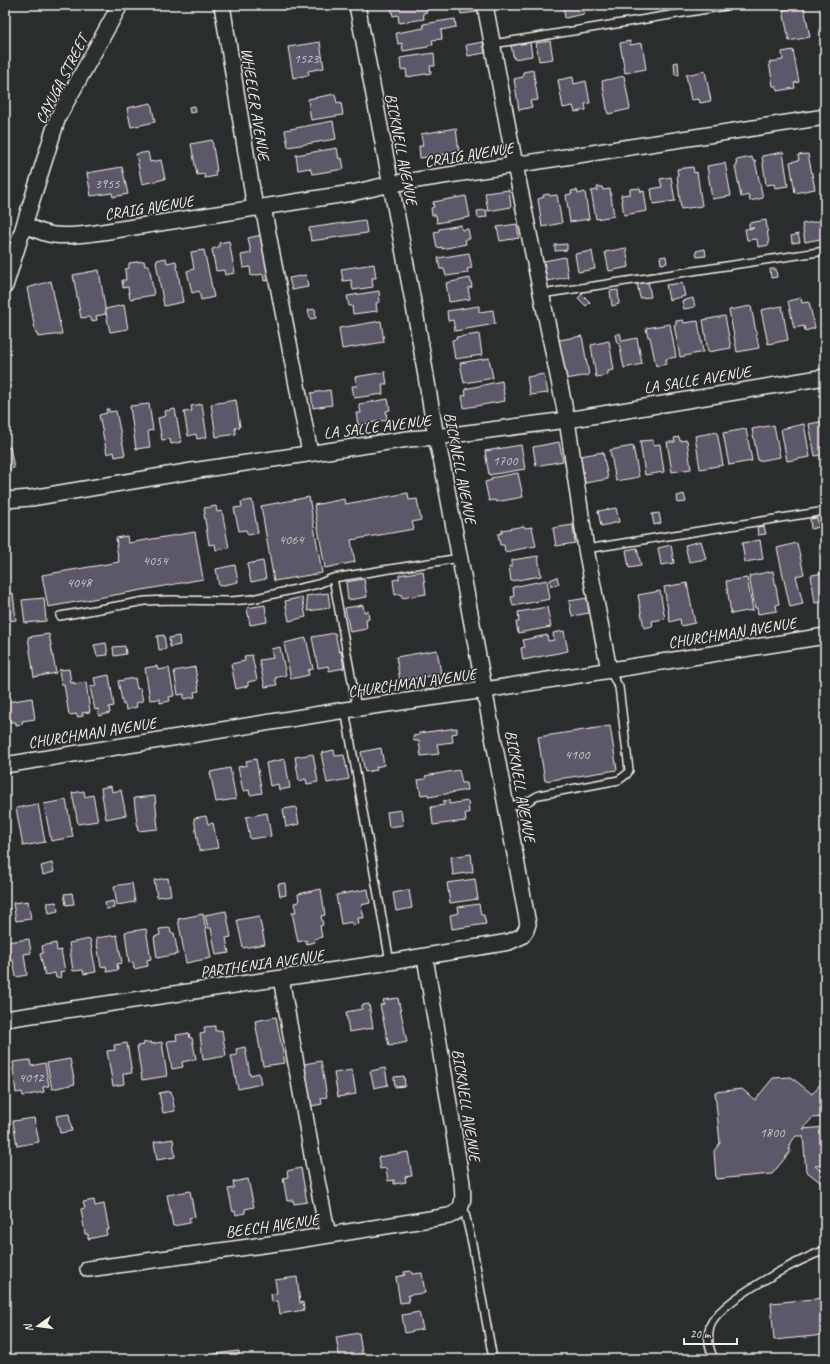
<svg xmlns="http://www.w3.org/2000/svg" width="830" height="1364" font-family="Caveat,sans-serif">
<rect width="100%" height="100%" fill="#2a2d2e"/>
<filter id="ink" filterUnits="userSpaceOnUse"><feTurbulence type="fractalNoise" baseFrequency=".025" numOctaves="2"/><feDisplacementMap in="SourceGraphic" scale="8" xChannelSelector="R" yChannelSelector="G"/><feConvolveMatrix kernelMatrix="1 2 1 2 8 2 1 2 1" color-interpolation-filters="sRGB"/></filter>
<g filter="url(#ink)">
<path fill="#5d5869" stroke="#f4f1e8" d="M396,5H426L427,12L423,13L424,19L399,23L398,15L393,16L391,6Z
M459,5H475L476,12L461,14Z
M563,5H582L584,14L565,18Z
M825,6V14L821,15L820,7Z
M804,7L810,37L789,41L783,10Z
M455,19L456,27L441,30L442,39L432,40L433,45H428V47L403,51L402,43L398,44L396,33L424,28L423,24Z
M550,41L553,59L539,61L536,43Z
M630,41V45L642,43L646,69L625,73L620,43Z
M320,42L324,68L308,71L309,75L293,78L288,47Z
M483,42L485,53L468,56L466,45Z
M530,42L532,56L514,59L511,46Z
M793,50L799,82L794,83L795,88L777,91L776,86H773L769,62L783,60L782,52Z
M434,53L435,66H430L431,73L407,77L406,69L401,70L400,58Z
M678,62L679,75H675L674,63Z
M533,70L538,100L530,101L532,107L519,110L514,79L523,77V72Z
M705,71L711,101L700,103L699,99L691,100L686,75Z
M624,76L630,109L608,114L602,81Z
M573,77L574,84L586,81L590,103L585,104L586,110L575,112L573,106L563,108L558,80Z
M335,94L337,103L341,102L343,115L311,120L308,99Z
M151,103L155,122L131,127L127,108Z
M195,106L196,112L190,113L189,107Z
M333,121L336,139L288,147L285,130Z
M456,128L459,152L420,158L419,146H423L421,134Z
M212,140L217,171H215L216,176L205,178L204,174L197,175L191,144Z
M337,148L339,159L342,158L344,169L312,174L310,168L298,170L296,155Z
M148,152L150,162L161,160L165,179L142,184L136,154Z
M783,152L788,186L775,188L774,184L766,185L762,156Z
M808,154L815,189L795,193L790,162L799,160L798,155Z
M825,156V178L821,157Z
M752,157L753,161H755L763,198L750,201L749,195L741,197L735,166H737L736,160Z
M725,163L731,196L712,199L707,166Z
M122,167L128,194L113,197L112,193L91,196L87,173Z
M693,167L694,173L697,172L702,206L681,209L677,175H678L677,169Z
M671,177L675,201L653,204L651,189L662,187L660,179Z
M597,187H602L603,190L610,189L614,216L596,219L591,191L598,190Z
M640,188L641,192L644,191L647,211L624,215L621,195L630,194V189Z
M509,190L511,207L488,211L485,193Z
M577,190L578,194L585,192L589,219L570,222L566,195L572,194L571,191Z
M549,194L550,196L557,195L562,223L542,227L538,199L544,197L543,195Z
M466,196L470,217L437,223L436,215H432L431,208L434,207L433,202Z
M486,210L487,217L478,218L477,211Z
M365,220L367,233L311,241L309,228Z
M766,220L769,245L758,247L757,239L747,240L745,229L754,228L749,227V223Z
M825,220V238L805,242L802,224Z
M517,224L519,238L500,241L497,227Z
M461,225L462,230L468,229L470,239H465L466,244L442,249V247L437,248L434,232L439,231V229Z
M798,234L800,242L792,243L791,236Z
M261,235L269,280L264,281L263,274L251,276L250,267L243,268L241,255L251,253L248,238Z
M229,241L235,273L225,275L224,270L216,271L212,249L219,247V243Z
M567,244V250L555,251V245Z
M626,248L629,267L609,271L605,252Z
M705,249L706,256L697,257L696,251Z
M204,250L214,297L201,300L199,291L192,293L187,271L194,269L191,252Z
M592,251L595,269L578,272L575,254Z
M469,253L472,268L467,269L468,273L446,276L444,269H440L438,258Z
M666,256L667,263L661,264L660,257Z
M565,257L568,277L547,281L544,261Z
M166,258L167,263L176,261L183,302L164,306L156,262H157V260Z
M144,261L145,266L149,265L154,295L130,299L128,287L123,288L122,280H126L125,269L129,268V263Z
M374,264L376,278H372L373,287L353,290L351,280L343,281L341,269Z
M770,269H776L777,277L771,278Z
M99,270L106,314L96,316L97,320L91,321L90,317L81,318L73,275Z
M306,275L308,287L292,290L289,278Z
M470,278L472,287L468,288L470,299L449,302L446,283Z
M51,281L62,334L38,337L37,334H36L27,288Z
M648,281L651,297L640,298L637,283Z
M682,283L685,296L669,300L666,285Z
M618,290L619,304L612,306L610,291Z
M379,291L380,302L376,303L377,311L353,314L352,306H349L347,296Z
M582,294L590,302L586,306L578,298Z
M693,298L695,307L684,309L682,301Z
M801,298L802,303L809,302L815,328L805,331L804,326L794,328L788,301Z
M825,304V331H824L820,305Z
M124,305L128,329L110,332L105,309Z
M479,306V312L493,310L495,324L455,331L453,320L448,321L447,311Z
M751,306L759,348L737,352L729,310Z
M782,306L788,340L768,344L761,310Z
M315,309L316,318L310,319L308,310Z
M725,316L731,348L708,352L703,320Z
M683,320L684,323L698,321L703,352L680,357L674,325H676V321Z
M381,321L384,342L342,349L339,328Z
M670,324L676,357L666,359L667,364L656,366L650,337H648L646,328Z
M620,333L622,341L637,338L642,364L624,368L619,343H617L615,335Z
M479,334L482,355L455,359L452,340L457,339L456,337Z
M582,336L589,375L566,379L559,340Z
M609,341L614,370L608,371V375L596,377L591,345Z
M489,358L493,378L464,383L460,363Z
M385,372L387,384H382L383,394L354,398L352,386H357L355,377Z
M544,374L548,393L530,395L527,377Z
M502,381L505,401L464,408L462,396L466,395L465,389Z
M330,390L332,405L313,408L311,393Z
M388,399L390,410L386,411L387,420L358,425L356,413H361L359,404Z
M236,400L240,427L235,428L236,434L216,437L211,404Z
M149,404L153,430L148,431L150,447L136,449L130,406Z
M202,404L207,437L197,439L196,434L188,436L184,412L192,411L191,406Z
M106,409H109V412L116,411L125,455L115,457L114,452L107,454L99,415L107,413Z
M175,409L181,442L171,444L170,439L162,440L158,418L166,416L165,411Z
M825,421V454L815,456L809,424Z
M804,424L810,457L787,461L781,429Z
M774,425L780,457L758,461L752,429Z
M746,429L752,461L729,465L723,433Z
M717,432L723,465L700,469L695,436Z
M679,437L680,441L687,440L691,469L672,472L667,442H675L674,438Z
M653,440V445L660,444L664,472L645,475L640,441Z
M559,442L563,461L536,466L533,447Z
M521,445L525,469L489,475L485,451Z
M633,446L639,477L616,481L610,450Z
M10,447L14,468L5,470V448Z
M603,452L608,479L585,483L580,456Z
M518,473L523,497L496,502L495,500L489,501L485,482L492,480L491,478Z
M408,493L409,500L417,499L421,520L412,522L414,529L351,540L355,562L325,568L314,505L344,499L345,504Z
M684,494L686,502L678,503L677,496Z
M309,497L322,573L274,581L261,506Z
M252,500L258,533L248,535L246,530L239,531L234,508L242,507L241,502Z
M216,506L217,512L222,511L229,548L216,550L215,544L209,545L204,514H205L204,508Z
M616,508L619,522L601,526L598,511Z
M659,513L661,523L654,525L652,514Z
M817,518L819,527L811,529L810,519Z
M573,525L575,543L556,546L553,528Z
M524,526L525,528L532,527L536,546L505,552L504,545H500L498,534L502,533V530Z
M764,526L766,534L758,535L757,527Z
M195,532L203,579L48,607L42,575L119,562L116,545H117L116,538L127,536L128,543Z
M760,540L763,559L745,562L742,543Z
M701,541L706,559L689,562L685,545Z
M797,543L804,574L796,576L803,604L790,607L777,548Z
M671,545L674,563L661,565L658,548Z
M637,548L641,566L629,568L626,550Z
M538,556L541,576L511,581L509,566H512V560Z
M263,561L266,579L251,582L247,564Z
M235,565L238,582L219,586L216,569Z
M423,571L426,594L402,598L401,594L395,595L393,580L399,579V575Z
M773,571L779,604L776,605L777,611L758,614L757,608H755L749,576Z
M825,573V601L815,603L811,575Z
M557,577L559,584L551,586L550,580Z
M747,578L753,610L731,614L726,581Z
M364,579L367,597L348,600L346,582Z
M547,580L550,599L513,606L511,597L514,596L513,587Z
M687,583L695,623L681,626L680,619L670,622L664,587Z
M660,591L665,619L652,621L653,626L644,628L638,595Z
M13,593L16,620L5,621V594Z
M328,593L330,608L308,611L306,596Z
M302,597L306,617L289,621L285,601Z
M44,598L46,621L25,623L22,600Z
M587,598L589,613L572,616L569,601Z
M265,605L267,622L250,625L247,608Z
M363,605L364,612L368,611L369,619H366L367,629L350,632L345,608Z
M547,607L551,627L518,633L516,622H519L518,612Z
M564,631L568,651L523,660L521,648L525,647L523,640L547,635L548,641L554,640L553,633Z
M335,633L339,652L341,651L344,668L329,671L328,666L318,668L312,637Z
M49,634L56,673L34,677L28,637Z
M164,635L166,649L159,650L157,636Z
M179,636L180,645L170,647L169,638Z
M306,638L313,669L308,670L309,675L291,679L284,643Z
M106,643L108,655L97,656L94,645Z
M125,646L126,654L114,656L113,647Z
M280,647L286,675L275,678L277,685L265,687L259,660L273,658L271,649Z
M437,650L441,674L400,681L396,657Z
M252,655L257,680L248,682V686L236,689L231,664L245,661L244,656Z
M157,666L158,670L169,668L174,696L169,697L170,701L160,703V699L150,700L145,668Z
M195,667L199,691L194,692L195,697L184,699V694L178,695L174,671Z
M69,669L71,683L74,682V684L86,682L90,712L82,713L83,716L77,717V714L69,715L64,684H61L59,670Z
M109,675L114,706L109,707L110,713L99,716L98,709L95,710L90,687L96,686L94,678Z
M135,678L137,689L140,688L143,701L136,703L137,707L126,710L125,704L123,705L118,681Z
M32,698L35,719L22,721L23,724L16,725V722H10L7,702Z
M5,704L8,725H5Z
M610,726L617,770L545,781L538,737Z
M457,728V733L452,734L453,742L437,744L439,754L421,756L419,741H414L413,736L419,735V733Z
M381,748L384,765L376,767L377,770L365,772L361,752Z
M334,750L335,756L344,755L349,779L327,783L321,753Z
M313,754L318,782L307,784L306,779L299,781L295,757Z
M256,759L262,793L250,795L249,790L243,791L238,767L247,765L246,761Z
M285,759L290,788L279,790L278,784L270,786L266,763Z
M230,768L236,799L216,802L210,772Z
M459,770L462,783H466L467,790L429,797L428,794L421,795L418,780L426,779L425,776Z
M111,786L112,792L121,790L126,815L106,819L101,788Z
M84,791L85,797L93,795L98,821L78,824L72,793Z
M155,796L158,829L138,831L134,798Z
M66,800L73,837L51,841L44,804Z
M449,800V804L468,801L469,813H465L466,821L433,825L431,807L444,805L443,801Z
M38,804L45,842L23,846L16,808Z
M296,807L299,824L286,827L283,809Z
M401,810L403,825L389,827L387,812Z
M267,813L271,836L250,839L246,817Z
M206,816L208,824L213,823L218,848L199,851L194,818Z
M471,854L473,872L453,875L451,857Z
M52,863L54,872L43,875L41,866Z
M168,878L171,895L157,897L154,880Z
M475,879L478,899L450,903L447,883Z
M132,883L135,902L117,905L114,886Z
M285,883L286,895L280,896L278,884Z
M321,889L325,915L321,916L323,925L320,926L322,937L314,939L315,942L306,944V940L298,942L292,912H296L294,903L299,902L298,894Z
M368,889L370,903L361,905L364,918H358L359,924L352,925V922L341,924L336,895Z
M409,890L412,908L396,911L393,893Z
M72,893L74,904L66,905L64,894Z
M28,901L31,919L16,921L13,903Z
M113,901L114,908L106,909L105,903Z
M56,902L58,911L49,913L47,903Z
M479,904L481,915H484L486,924L452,929L450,915L459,913L458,907Z
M226,911L231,937L226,938L229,953L216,955L211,928H208L205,915Z
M203,914L211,958L186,963L178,919Z
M259,916L265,944L243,948L237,920Z
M170,928L171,933H174L178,954L157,958L154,937L160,935L159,929Z
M146,929L151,959L147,960L148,966L134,969L133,962L129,963L125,932Z
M117,935L122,963L117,964L118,970L107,972L106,966L101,967L96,938Z
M29,939L31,953L24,954L27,975L16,977L13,960L10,961L7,942Z
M90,939L96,972L84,974L83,970L73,971L69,943Z
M56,943L57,951L61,950L65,971L60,972L61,977L56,978L55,973L45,975L40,954L43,953L42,946Z
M398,998L407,1042L389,1046L380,1005L384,1004L383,1000Z
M369,1004L373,1028L349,1032L346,1012L362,1009V1005Z
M276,1017L285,1063L263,1066L255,1021Z
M215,1026V1031L222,1030L226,1056L203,1060L200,1034L205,1033L204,1027Z
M189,1033L190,1038H192L196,1059L182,1062L183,1067L172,1069L167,1041L177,1040L176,1035Z
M151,1042V1044L162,1042L167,1076L142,1080L137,1046L144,1045L143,1043Z
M127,1043L132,1073L123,1074L124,1084L113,1086L107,1051L115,1050L114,1045Z
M245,1047L250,1075L259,1073L261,1084L238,1089L231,1056L237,1055L236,1049Z
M70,1059L75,1084L52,1089L47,1063Z
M30,1060L31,1066L45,1063L49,1086L43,1087L44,1092L23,1096L22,1092L16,1093L13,1068H14L13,1062Z
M321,1061L327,1097L321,1098L322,1104L311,1106L304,1064Z
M385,1068L388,1085L374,1088L370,1071Z
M352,1070L356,1094L338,1097L334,1073Z
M404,1076L405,1086L395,1087L394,1077Z
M791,1077L812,1094L822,1082H825V1117L812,1118L803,1129L825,1127V1165L815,1166L825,1174V1186L806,1171L803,1136H796L789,1145L790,1152L772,1174L716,1179L714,1151L720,1143L715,1092L742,1089L755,1100L773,1078Z
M171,1091L175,1111L163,1113L159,1093Z
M69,1114L72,1131L60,1133L56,1116Z
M34,1118L39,1142L17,1146L13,1121Z
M173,1139L175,1157L157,1160L154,1142Z
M408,1152L412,1176L405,1177L406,1182L394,1184V1180L388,1181L386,1168L380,1169L378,1157Z
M301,1168L307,1202L294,1204L293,1200L287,1201L283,1178L288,1177L287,1171Z
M248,1179L254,1207L245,1209V1213L236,1215L235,1211L233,1212L228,1189L234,1188L233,1182Z
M190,1191L195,1217L189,1218L190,1223L173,1226L167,1195Z
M94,1200L95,1206L104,1204L109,1230H106L107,1235L88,1239V1234H85L81,1209L85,1208L83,1202Z
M411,1271L412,1274L422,1273L425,1293L408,1295L409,1302L400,1303L396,1277L405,1275L404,1272Z
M297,1277L300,1303L303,1302L304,1310L280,1314L278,1301L272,1302L271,1294L277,1293L275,1280Z
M825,1298V1335L774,1340L771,1303Z
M419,1312L423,1329L405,1333L402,1315Z
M359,1333L363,1359H340L336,1337Z
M239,1351L240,1359H214V1354Z"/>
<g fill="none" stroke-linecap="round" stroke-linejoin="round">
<g stroke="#f4f1e8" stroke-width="10">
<path id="lane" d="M493,44L732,5
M541,294L825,251
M586,549L825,511
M333,578L357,708
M60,616L145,601L170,600L231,601L252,599L318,584L333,578L460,558
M345,710L390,962
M506,807L525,803L539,795L619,780L627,774L629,770L619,687L609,670
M463,1205L472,1243L493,1359
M714,1359C709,1349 707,1337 710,1326C719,1300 799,1260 825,1250"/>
</g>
<g stroke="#f4f1e8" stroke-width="18">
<path id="street" d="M222,5L255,208
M485,5L515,165L567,420L586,549L609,670
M263,207L310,453
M25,225C34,229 44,234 54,235C70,237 87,234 102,232L352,193L391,184L825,117
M5,286L58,117L120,5
M5,500L31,498L192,471L408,439L436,437L567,420L825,377
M5,765L345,710L485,690L825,636
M281,978L313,1161L328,1235
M5,1019L390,962L509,942L522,936L526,930L528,924L442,463L436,437L418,328L357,5
M88,1269L285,1242L449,1216C466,1209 463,1198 462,1183L425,957"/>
</g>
<use href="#lane" stroke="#2a2d2e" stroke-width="7"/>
<use href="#street" stroke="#2a2d2e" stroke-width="15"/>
</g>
</g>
<g text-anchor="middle" stroke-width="3" stroke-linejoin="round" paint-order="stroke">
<g font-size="14" fill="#cecbc8">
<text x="306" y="63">1523</text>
<text x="107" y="188">3955</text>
<text x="505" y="465">1700</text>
<text x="291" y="544">4064</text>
<text x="155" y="565">4054</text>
<text x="79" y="587">4048</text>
<text x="577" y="759">4100</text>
<text x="31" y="1082">4012</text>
<text x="772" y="1137">1800</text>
</g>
<g font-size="16" fill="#f4f1e8" stroke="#2a2d2e">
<text transform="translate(61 79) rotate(-63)" y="6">CAYUGA STREET</text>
<text transform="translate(256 104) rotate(81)" y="6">WHEELER AVENUE</text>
<text transform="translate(402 149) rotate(79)" y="6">BICKNELL AVENUE</text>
<text transform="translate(469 154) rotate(-9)" y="6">CRAIG AVENUE</text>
<text transform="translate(149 207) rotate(-9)" y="6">CRAIG AVENUE</text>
<text transform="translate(697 379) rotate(-9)" y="6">LA SALLE AVENUE</text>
<text transform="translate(377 426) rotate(-7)" y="6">LA SALLE AVENUE</text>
<text transform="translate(461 468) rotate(79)" y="6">BICKNELL AVENUE</text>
<text transform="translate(732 632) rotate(-9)" y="6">CHURCHMAN AVENUE</text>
<text transform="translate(412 682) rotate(-8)" y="6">CHURCHMAN AVENUE</text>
<text transform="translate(92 732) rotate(-9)" y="6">CHURCHMAN AVENUE</text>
<text transform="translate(521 786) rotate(80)" y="6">BICKNELL AVENUE</text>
<text transform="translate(262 963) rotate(-8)" y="6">PARTHENIA AVENUE</text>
<text transform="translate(467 1105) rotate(81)" y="6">BICKNELL AVENUE</text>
<text transform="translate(272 1225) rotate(-8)" y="6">BEECH AVENUE</text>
</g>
</g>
<rect width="830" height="1364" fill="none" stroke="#2a2d2e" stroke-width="20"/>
<rect x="10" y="10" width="810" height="1344" fill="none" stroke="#f4f1e8" stroke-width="1.5" filter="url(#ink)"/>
<g transform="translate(38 1326) rotate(256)" stroke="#2a2d2e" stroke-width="3" paint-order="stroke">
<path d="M0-3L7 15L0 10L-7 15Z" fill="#f4f1e8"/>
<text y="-6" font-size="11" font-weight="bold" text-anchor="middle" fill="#f4f1e8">N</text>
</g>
<path d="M684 1338v6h53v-6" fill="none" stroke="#f4f1e8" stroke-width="2"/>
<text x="690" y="1338" font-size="12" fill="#f4f1e8" stroke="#2a2d2e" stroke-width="3" paint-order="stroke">20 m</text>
</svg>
